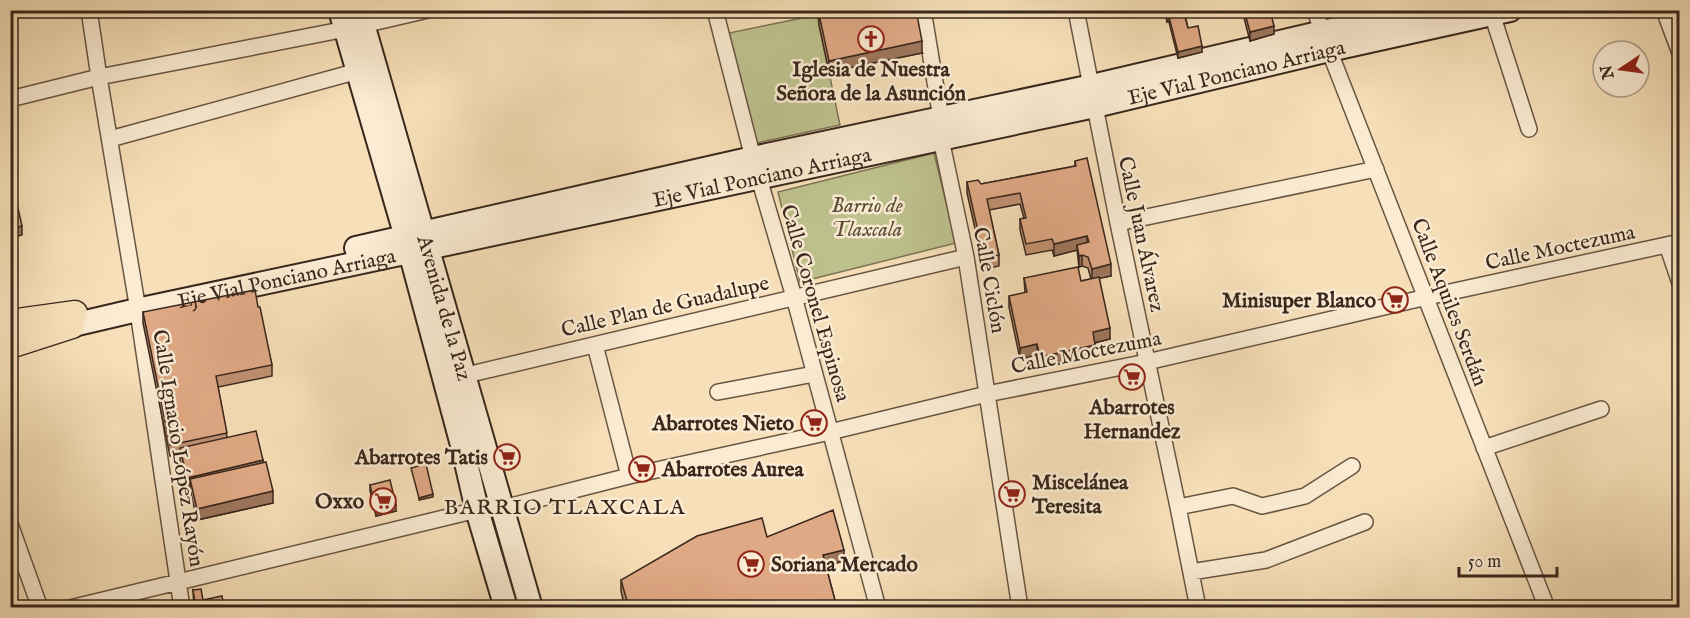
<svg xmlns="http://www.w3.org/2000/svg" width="1690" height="618" font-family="'IM FELL English',serif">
<rect width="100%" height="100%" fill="#f7e0b9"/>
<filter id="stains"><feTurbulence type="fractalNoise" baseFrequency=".00333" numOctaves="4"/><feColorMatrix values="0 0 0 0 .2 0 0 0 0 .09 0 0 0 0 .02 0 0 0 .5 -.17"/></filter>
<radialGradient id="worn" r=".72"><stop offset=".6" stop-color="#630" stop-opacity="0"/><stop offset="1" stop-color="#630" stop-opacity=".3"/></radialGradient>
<path fill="#bec28e" stroke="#7c7456" stroke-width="1.5" d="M817,15L840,125L752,144L729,33Z
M934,153L956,243L800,282L778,192Z"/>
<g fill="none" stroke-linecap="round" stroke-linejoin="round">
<g stroke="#685544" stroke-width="18">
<path id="street" d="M89,10L99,77L136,298L182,608
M715,10L753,158L794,297L878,608
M923,10L941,118
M1076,10L1118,223L1178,507L1198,608
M1315,10L1322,32L1547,608
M1664,10L1680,53
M1492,14L1529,129
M10,99L99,77L346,29L428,10
M110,139L358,71
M941,139L966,257L1020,608
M1118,223L1376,169
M1667,245L1680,283
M595,345L629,476
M458,377L966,257
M718,392L814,374
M1484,448L1601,409
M1178,507L1233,496L1262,506L1305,496L1352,466
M10,524L40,608
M1191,572L1266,560L1365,522
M70,608L477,510L503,508L629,476L830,432L987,394L1147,362L1427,297L1680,242"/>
</g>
<g stroke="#39271d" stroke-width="26">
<g id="secondary">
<path d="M340,10L406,237L462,445L477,510L506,608"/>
<path id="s1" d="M359,10L531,608"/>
<path d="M356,248L753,158L1092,86L1417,10"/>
<path id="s2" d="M56,329L137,310L1095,106L1329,50L1510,10"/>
</g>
</g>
<g stroke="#39271d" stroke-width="27">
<path id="primary" d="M10,322L75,313
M10,346L72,326"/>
</g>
<use href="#street" stroke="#faebd2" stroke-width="15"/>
<use href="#secondary" stroke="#faebd2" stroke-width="22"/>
<use href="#primary" stroke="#f7e0b9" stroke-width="24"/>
</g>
<path fill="#c19172" stroke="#39271d" stroke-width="1.5" d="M1164,10H1184L1188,28L1202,52L1178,58L1169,22H1167Z
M1242,10H1270L1274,34L1250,41Z
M819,14L922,53L829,72L819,25Z
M1075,161L1111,276L1099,278L1110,339L1095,343V356L1040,368L1037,355L1020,359L1009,307V296L1025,293L1024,278L1081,281L1091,279L1088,268L1082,266L1079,267L1077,250L1054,256L1052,250L1026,255L1020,230V219L1024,218L1020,204L989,210L999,255V266L984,269L967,193V182L981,184L1075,166Z
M258,307L272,365V376L218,387L227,437L263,462L273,503L197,520L190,489H187L180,460V454L170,456L143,323V312Z
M370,485L396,511L376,516L370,491Z
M844,561L826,566L837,608H625L621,591V580Z
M193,590L203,600L224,608H194Z"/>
<path fill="#9d765d" stroke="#39271d" stroke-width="1.5" d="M1184,12V18L1169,17V22H1167V17Z
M1274,26V34L1250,41V32Z
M922,41V53L829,72V61Z
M1202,46V52L1178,58V52Z
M22,226V235L10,238V229Z
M1087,236V247L1077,245V250L1054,256V244Z
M1082,255V266L1079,267V256Z
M1111,264V276L1092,280V269Z
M1110,328V339L1093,343V332Z
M1037,344V355L1020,359V348Z
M1095,345V356L1040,368V357Z
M263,460V472L190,479V489H187V478Z
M273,491V503L197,520V509Z
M433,494V497L419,500V498Z
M396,505V511L376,516V510Z
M844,550V561L823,566V555Z"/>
<path fill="#e0a985" stroke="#39271d" stroke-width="1.5" d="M837,10H916L922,41L829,61L819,14Z
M1165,10H1184V12L1167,17Z
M1244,10H1270L1274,26L1250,32Z
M1184,14L1188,28L1198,26L1202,46L1178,52L1169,17Z
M1087,158L1111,264L1092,269L1088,257L1082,255L1079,256L1077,245L1089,242L1087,236L1054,244L1052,239L1026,244L1020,219L1026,218L1020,193L987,199L999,255L984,258L967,182L978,180L981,184L1076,166L1075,161Z
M17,204L22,226L10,229V206Z
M1078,267L1081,281L1099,277L1110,328L1093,332L1095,345L1040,357L1037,344L1020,348L1009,296L1027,292L1024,278Z
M255,290L258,307H260L272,365L216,376L227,433L170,445L143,312Z
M256,431L263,460L187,478L180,448Z
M266,462L273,491L197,509L190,479Z
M426,464L433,494L419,498L411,468Z
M390,480L396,505L376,510L370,485Z
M833,510L844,550L823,555L837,608H629L621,580L697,536L762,518L767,537Z
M201,589L203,600L222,596L224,608H196L193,590Z
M329,603L330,608H309Z"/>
<defs>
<g id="church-ring" transform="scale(1.35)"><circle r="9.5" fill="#faebd2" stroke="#8f2418" stroke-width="1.5"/><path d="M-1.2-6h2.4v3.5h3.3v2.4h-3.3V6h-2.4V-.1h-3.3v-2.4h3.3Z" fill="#8f2418"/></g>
<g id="supermarket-ring" transform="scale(1.35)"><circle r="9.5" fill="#faebd2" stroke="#8f2418" stroke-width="1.5"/><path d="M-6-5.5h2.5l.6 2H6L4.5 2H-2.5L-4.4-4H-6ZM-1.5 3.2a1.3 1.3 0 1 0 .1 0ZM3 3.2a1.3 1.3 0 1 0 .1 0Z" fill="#8f2418"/></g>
</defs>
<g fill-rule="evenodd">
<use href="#church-ring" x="871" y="39"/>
<use href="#supermarket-ring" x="1395" y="300"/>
<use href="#supermarket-ring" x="1132" y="377"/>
<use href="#supermarket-ring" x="814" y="423"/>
<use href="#supermarket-ring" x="507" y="457"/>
<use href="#supermarket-ring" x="642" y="469"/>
<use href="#supermarket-ring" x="1012" y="494"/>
<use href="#supermarket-ring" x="383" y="501"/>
<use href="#supermarket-ring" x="751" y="564"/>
</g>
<g text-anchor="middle" stroke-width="5" stroke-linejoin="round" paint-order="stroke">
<g font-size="21" font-weight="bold" fill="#39271d" stroke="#faebd2" text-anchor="end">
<text x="871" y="76" text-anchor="middle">Iglesia de Nuestra<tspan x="871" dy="24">Señora de la Asunción</tspan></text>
<text x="1376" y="307">Minisuper Blanco</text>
<text x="1132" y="414" text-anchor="middle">Abarrotes<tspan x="1132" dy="24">Hernandez</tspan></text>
<text x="794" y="430">Abarrotes Nieto</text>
<text x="488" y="464">Abarrotes Tatis</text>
<text x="662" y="476" text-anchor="start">Abarrotes Aurea</text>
<text x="1032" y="489" text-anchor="start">Miscelánea<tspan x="1032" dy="24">Teresita</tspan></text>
<text x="364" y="508">Oxxo</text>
<text x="771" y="571" text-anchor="start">Soriana Mercado</text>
</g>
<g font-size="21" fill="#39271d" stroke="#faebd2">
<text dy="7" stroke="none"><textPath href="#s2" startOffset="1208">Eje Vial Ponciano Arriaga</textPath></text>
<text dy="7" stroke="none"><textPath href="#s2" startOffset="722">Eje Vial Ponciano Arriaga</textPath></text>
<text transform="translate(1142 234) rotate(78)" y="7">Calle Juan Álvarez</text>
<text transform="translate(1560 247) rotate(-12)" y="7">Calle Moctezuma</text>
<text dy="7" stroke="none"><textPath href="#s2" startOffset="236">Eje Vial Ponciano Arriaga</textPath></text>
<text transform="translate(990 280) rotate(80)" y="7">Calle Ciclón</text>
<text transform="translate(1450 302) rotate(69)" y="7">Calle Aquiles Serdán</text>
<text transform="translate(816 303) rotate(74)" y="7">Calle Coronel Espinosa</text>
<text transform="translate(665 306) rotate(-13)" y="7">Calle Plan de Guadalupe</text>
<text dy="7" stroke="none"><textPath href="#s1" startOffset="310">Avenida de la Paz</textPath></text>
<text transform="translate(1086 352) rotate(-11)" y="7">Calle Moctezuma</text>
<text transform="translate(179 448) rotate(81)" y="7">Calle Ignacio López Rayón</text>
</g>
<g font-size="21" font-style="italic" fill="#5a4e39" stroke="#faebd2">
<text x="867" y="212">Barrio de<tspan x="867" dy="24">Tlaxcala</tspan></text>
</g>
<g font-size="22" letter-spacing="1.5" fill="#39271d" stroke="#faebd2">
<text x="565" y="514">BARRIO TLAXCALA</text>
</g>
</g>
<rect width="1690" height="618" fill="none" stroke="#f7e0b9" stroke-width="36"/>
<rect x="12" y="12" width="1666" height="594" fill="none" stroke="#39271d" stroke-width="3"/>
<rect x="18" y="18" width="1654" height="582" fill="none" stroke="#39271d" stroke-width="1.5"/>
<g transform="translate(1621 69) rotate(257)"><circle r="28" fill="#faebd2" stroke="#ad9d8a" stroke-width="1.5"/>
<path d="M0-4.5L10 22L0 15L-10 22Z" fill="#8f2418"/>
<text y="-9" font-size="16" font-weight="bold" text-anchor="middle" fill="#39271d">N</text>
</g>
<path d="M1459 567v9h98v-9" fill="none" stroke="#39271d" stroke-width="3"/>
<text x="1468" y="567" font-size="18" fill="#39271d" stroke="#faebd2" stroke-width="4.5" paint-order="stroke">50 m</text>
<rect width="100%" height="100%" filter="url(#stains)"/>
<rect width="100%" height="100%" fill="url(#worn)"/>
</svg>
